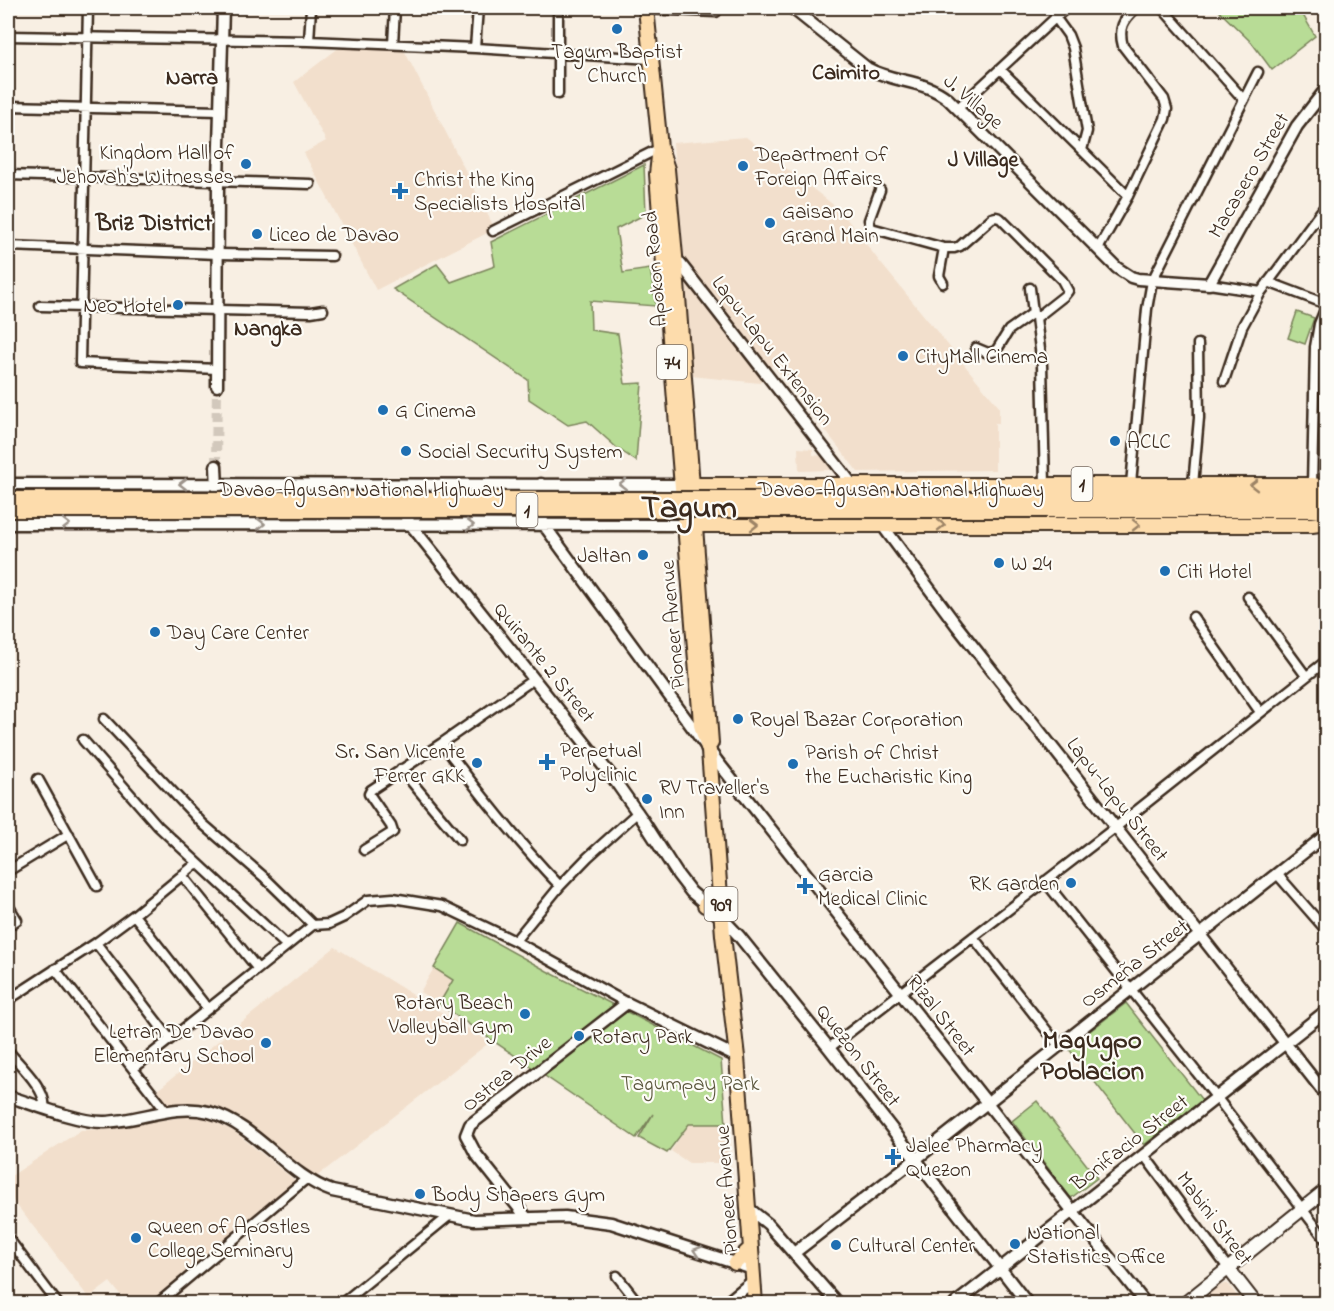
<svg xmlns="http://www.w3.org/2000/svg" width="1334" height="1311" font-family="'Indie Flower',sans-serif">
<rect width="100%" height="100%" fill="#f8efe3"/>
<filter id="ink" filterUnits="userSpaceOnUse"><feTurbulence type="fractalNoise" baseFrequency=".0167" numOctaves="2"/><feDisplacementMap in="SourceGraphic" scale="12" xChannelSelector="R" yChannelSelector="G"/><feConvolveMatrix kernelMatrix="1 2 1 2 8 2 1 2 1" color-interpolation-filters="sRGB"/></filter>
<g filter="url(#ink)">
<path fill="#f2dfcc" d="M340,47L403,48L495,229L376,290L304,153L326,141L294,82Z
M746,137L840,210L879,261L999,407V423H995V470L858,472L773,364L760,383L691,376L673,143Z
M798,448L813,449V455L823,456L831,470L799,471Z
M335,947L490,1042L316,1177L249,1128L217,1109L206,1106L165,1105L155,1092Z
M434,968L453,980L439,1004L420,992Z
M187,1116L202,1117L216,1122L235,1132L297,1182L150,1304L127,1303L110,1282L89,1298L8,1194V1178L81,1130L108,1129Z
M689,1124H726L728,1163H689L671,1151Z
M1227,1283L1243,1303H1196L1219,1286Z"/>
<path fill="#b8dc96" stroke="#7a835a" stroke-width="1.5" d="M1216,8H1299L1315,36L1272,70L1252,43Z
M644,165L646,214L616,229L623,273L650,269L656,306L590,301L591,330L618,334L625,384L642,383L636,461L617,448L587,421L568,425L529,399L528,380L393,289L437,264L451,282L495,266L491,242Z
M1297,312L1314,318L1305,344L1288,338Z
M460,923L547,971L721,1060L726,1124H689L667,1153L639,1138L653,1114L636,1138L439,1004L453,980L434,968Z
M1126,1003L1202,1100L1144,1145L1068,1048Z
M1037,1101L1097,1178L1071,1198L1012,1121Z"/>
<g fill="none" stroke-linecap="round" stroke-linejoin="round">
<path stroke="#d2c8bc" stroke-width="10" stroke-dasharray="10 5" stroke-linecap="butt" d="M216,466L217,386"/>
<g stroke="#3b2a1e" stroke-width="13">
<path id="minor" d="M88,8L80,363L217,369
M1162,8L1244,100
M646,9L716,12
M1055,17L1068,35L1073,48L1087,131L1082,150
M8,36L309,41L475,48L651,59
M309,41L311,8
M393,44L395,8
M475,48L478,8
M1001,70L1128,196
M558,94V8
M8,106L220,111
M958,108L1066,8
M8,175L310,184
M880,190L869,220L871,228L944,248H954L960,246L992,218L996,217L1000,218L1062,280L1068,291L1064,296L1036,318L1033,313L1030,288
M493,231L660,148
M8,246L218,254L332,256
M1098,249L1128,196L1165,119L1167,109L1164,99L1123,46C1118,28 1123,20 1136,8
M1268,282L1326,304
M943,283L939,276L944,248
M1209,284L1261,292
M40,306L311,312L323,310
M1036,318L1042,365L1045,484
M1315,347L1326,345
M976,348L988,353L996,351L1009,330L1033,313
M1224,381L1242,327L1261,292L1326,205
M1131,484L1147,309L1152,281L1258,72
M1193,485L1199,418L1198,344
M1315,485H1312L1315,347L1319,324L1326,307
M1248,597L1306,676
M1193,617L1260,712
M104,719L203,824L264,877L313,925L329,924L344,917L368,900L393,898L442,906L515,941L627,1003
M83,740L158,826L286,945
M442,743C479,793 517,841 560,886
M401,769L460,840
M38,779L97,886
M364,850L393,832L391,826L369,794L371,790L442,743L534,679
M8,871L69,834
M1277,874L1326,930
M182,875L257,968
M1045,881L1217,1098L1326,1240
M8,905L17,920L8,926
M134,915L208,1009
M973,937L1059,1046
M515,941L560,886L588,857L638,812
M96,943L170,1039
M55,969L166,1111
M8,1000L96,943L134,915L197,863
M829,1048L1116,827L1326,661
M8,1051C19,1064 48,1091 44,1108
M133,1069L313,925
M1144,1155L1228,1268
M8,1238L58,1304
M617,1276L639,1304
M157,1304L306,1179
M341,1304L449,1216"/>
</g>
<g stroke="#3b2a1e" stroke-width="15">
<path id="tertiary" d="M792,8L867,68C894,83 923,79 948,99L1117,268L1131,277L1138,279L1209,284L1297,126L1326,89
M675,257L855,488
M217,386L218,180L223,8
M216,466L217,489
M8,484L688,485
M385,484L411,525L613,778L642,819L678,875L691,892L722,918L739,936L829,1048L1028,1304
M541,484V515L544,525L717,761L1146,1304
M868,506L957,626L1326,1095
M8,524L691,525
M8,1096C32,1104 81,1123 105,1122C140,1121 174,1103 209,1112C257,1125 286,1175 332,1191L474,1220L565,1217L611,1223L753,1269
M748,1208L768,1224L838,1304
M526,1217L476,1154L466,1135L470,1125L627,1003L737,1057
M794,1253L916,1159L1326,835
M725,1304L753,1281
M955,1304L1326,1011"/>
</g>
<g stroke="#3b2a1e" stroke-width="16">
<path id="secondary" d="M1228,1268L1256,1304
M1184,1304L1326,1190"/>
</g>
<g stroke="#3b2a1e" stroke-width="18">
<path id="trunk" d="M646,8L660,148L667,169L675,256L711,743
M660,148L657,174L661,227L700,710L701,725L709,751L723,935L737,1057L755,1304
M686,491L692,485H1312L1326,487
M1046,499H1326
M1046,510H1326
M689,519L695,525H1312L1326,523
M705,905L721,902
M735,1263L751,1248"/>
</g>
<use href="#minor" stroke="#fdfcf7" stroke-width="8"/>
<use href="#tertiary" stroke="#fdfcf7" stroke-width="10"/>
<use href="#secondary" stroke="#fdfcf7" stroke-width="12"/>
<use href="#trunk" stroke="#fddcac" stroke-width="14"/>
<g stroke="#3b2a1e" stroke-width="18" stroke-linecap="butt">
<path id="trunk-bridge" d="M8,499H1046
M8,510H1046"/>
</g>
<use href="#trunk-bridge" stroke="#fddcac" stroke-width="14"/>
</g>
<defs><path id="oneway-chevron" d="M-2-3.5L2.5 0L-2 3.5" fill="none" stroke-width="1.6" stroke-linecap="round" stroke-linejoin="round" transform="scale(1.5)"/></defs>
<g stroke="#9c938a">
<use href="#oneway-chevron" transform="translate(183 484) rotate(-180)"/>
<use href="#oneway-chevron" transform="translate(623 484) rotate(-180)"/>
<use href="#oneway-chevron" transform="translate(66 524)"/>
<use href="#oneway-chevron" transform="translate(261 524)"/>
<use href="#oneway-chevron" transform="translate(470 525)"/>
<use href="#oneway-chevron" transform="translate(697 1251) rotate(-162)"/>
</g>
<g stroke="#9c8365">
<use href="#oneway-chevron" transform="translate(1254 485) rotate(180)"/>
<use href="#oneway-chevron" transform="translate(754 525)"/>
<use href="#oneway-chevron" transform="translate(941 525)"/>
<use href="#oneway-chevron" transform="translate(1136 525)"/>
</g>
</g>
<g fill="#1f6fb2" stroke="#fdfcf7" stroke-width="2">
<circle cx="617" cy="29" r="6"/>
<circle cx="246" cy="164" r="6"/>
<circle cx="743" cy="166" r="6"/>
<path d="M397 182h6v6h6v6h-6v6h-6v-6h-6v-6h6z"/>
<circle cx="770" cy="223" r="6"/>
<circle cx="257" cy="234" r="6"/>
<circle cx="178" cy="305" r="6"/>
<circle cx="903" cy="356" r="6"/>
<circle cx="383" cy="410" r="6"/>
<circle cx="1115" cy="441" r="6"/>
<circle cx="406" cy="451" r="6"/>
<circle cx="643" cy="555" r="6"/>
<circle cx="999" cy="563" r="6"/>
<circle cx="1165" cy="571" r="6"/>
<circle cx="155" cy="632" r="6"/>
<circle cx="738" cy="719" r="6"/>
<path d="M544 753h6v6h6v6h-6v6h-6v-6h-6v-6h6z"/>
<circle cx="477" cy="763" r="6"/>
<circle cx="793" cy="764" r="6"/>
<circle cx="647" cy="799" r="6"/>
<circle cx="1071" cy="883" r="6"/>
<path d="M802 877h6v6h6v6h-6v6h-6v-6h-6v-6h6z"/>
<circle cx="525" cy="1014" r="6"/>
<circle cx="579" cy="1036" r="6"/>
<circle cx="266" cy="1043" r="6"/>
<path d="M890 1148h6v6h6v6h-6v6h-6v-6h-6v-6h6z"/>
<circle cx="420" cy="1194" r="6"/>
<circle cx="136" cy="1238" r="6"/>
<circle cx="1015" cy="1244" r="6"/>
<circle cx="836" cy="1245" r="6"/>
</g>
<g text-anchor="middle" stroke-width="4.5" stroke-linejoin="round" paint-order="stroke">
<g fill="#fdfcf7" stroke="#75695f" stroke-width="1.5">
<rect x="657" y="345" width="30" height="34" rx="4.5"/>
<rect x="1071.5" y="467" width="21" height="34" rx="4.5"/>
<rect x="516.5" y="493" width="21" height="34" rx="4.5"/>
<rect x="704.5" y="887" width="33" height="34" rx="4.5"/>
</g>
<g font-size="20" font-weight="bold" fill="#3b2a1e">
<text x="672" y="369">74</text>
<text x="1082" y="491">1</text>
<text x="527" y="517">1</text>
<text x="721" y="911">909</text>
</g>
<g font-size="21" fill="#3b2a1e" stroke="#fdfcf7" text-anchor="start">
<text x="617" y="58" text-anchor="middle">Tagum Baptist<tspan x="617" dy="24">Church</tspan></text>
<text x="234" y="159" text-anchor="end">Kingdom Hall of<tspan x="234" dy="24">Jehovah's Witnesses</tspan></text>
<text x="755" y="161">Department Of<tspan x="755" dy="24">Foreign Affairs</tspan></text>
<text x="414" y="186">Christ the King<tspan x="414" dy="24">Specialists Hospital</tspan></text>
<text x="782" y="218">Gaisano<tspan x="782" dy="24">Grand Main</tspan></text>
<text x="269" y="241">Liceo de Davao</text>
<text x="166" y="312" text-anchor="end">Neo Hotel</text>
<text x="915" y="363">CityMall Cinema</text>
<text x="395" y="417">G Cinema</text>
<text x="1127" y="448">ACLC</text>
<text x="418" y="458">Social Security System</text>
<text x="631" y="562" text-anchor="end">Jaltan</text>
<text x="1011" y="570">W 24</text>
<text x="1177" y="578">Citi Hotel</text>
<text x="167" y="639">Day Care Center</text>
<text x="750" y="726">Royal Bazar Corporation</text>
<text x="560" y="757">Perpetual<tspan x="560" dy="24">Polyclinic</tspan></text>
<text x="465" y="758" text-anchor="end">Sr. San Vicente<tspan x="465" dy="24">Ferrer GKK</tspan></text>
<text x="805" y="759">Parish of Christ<tspan x="805" dy="24">the Eucharistic King</tspan></text>
<text x="659" y="794">RV Traveller's<tspan x="659" dy="24">Inn</tspan></text>
<text x="818" y="881">Garcia<tspan x="818" dy="24">Medical Clinic</tspan></text>
<text x="1059" y="890" text-anchor="end">RK Garden</text>
<text x="513" y="1009" text-anchor="end">Rotary Beach<tspan x="513" dy="24">Volleyball Gym</tspan></text>
<text x="254" y="1038" text-anchor="end">Letran De Davao<tspan x="254" dy="24">Elementary School</tspan></text>
<text x="591" y="1043">Rotary Park</text>
<text x="906" y="1152">Jalee Pharmacy<tspan x="906" dy="24">Quezon</tspan></text>
<text x="432" y="1201">Body Shapers Gym</text>
<text x="148" y="1233">Queen of Apostles<tspan x="148" dy="24">College Seminary</tspan></text>
<text x="1027" y="1239">National<tspan x="1027" dy="24">Statistics Office</tspan></text>
<text x="848" y="1252">Cultural Center</text>
</g>
<g font-size="21" fill="#3b2a1e" stroke="#fdfcf7">
<text transform="translate(974 101) rotate(41)" y="7">J. Village</text>
<text transform="translate(1248 175) rotate(-60)" y="7">Macasero Street</text>
<text transform="translate(654 269) rotate(-95)" y="7">Apokon Road</text>
<text transform="translate(773 350) rotate(52)" y="7">Lapu-Lapu Extension</text>
<text x="361" y="496">Davao-Agusan National Highway</text>
<text x="901" y="496">Davao-Agusan National Highway</text>
<text transform="translate(672 625) rotate(-95)" y="7">Pioneer Avenue</text>
<text transform="translate(545 662) rotate(51)" y="7">Quirante 2 Street</text>
<text transform="translate(1118 799) rotate(52)" y="7">Lapu-Lapu Street</text>
<text transform="translate(1134 963) rotate(-38)" y="7">Osmeña Street</text>
<text transform="translate(942 1015) rotate(52)" y="7">Rizal Street</text>
<text transform="translate(859 1055) rotate(52)" y="7">Quezon Street</text>
<text transform="translate(506 1073) rotate(-39)" y="7">Ostrea Drive</text>
<text transform="translate(1129 1142) rotate(-38)" y="7">Bonifacio Street</text>
<text transform="translate(726 1190) rotate(-94)" y="7">Pioneer Avenue</text>
<text transform="translate(1215 1218) rotate(53)" y="7">Mabini Street</text>
</g>
<g font-size="21" fill="#5a563c" stroke="#fdfcf7">
<text x="690" y="1090">Tagumpay Park</text>
</g>
<g font-size="22" font-weight="bold" fill="#3b2a1e" stroke="#fdfcf7">
<text x="846" y="79">Caimito</text>
<text x="192" y="84">Narra</text>
<text x="983" y="166">J Village</text>
<text x="268" y="335">Nangka</text>
</g>
<g font-size="24" font-weight="bold" fill="#3b2a1e" stroke="#fdfcf7">
<text x="154" y="230">Briz District</text>
</g>
<g font-size="27" font-weight="bold" fill="#3b2a1e" stroke="#fdfcf7">
<text x="1092" y="1048">Magugpo<tspan x="1092" dy="31">Poblacion</tspan></text>
</g>
<g font-size="33" font-weight="bold" fill="#3b2a1e" stroke="#fdfcf7">
<text x="689" y="517">Tagum</text>
</g>
</g>
<rect width="1334" height="1311" fill="none" stroke="#fdfcf7" stroke-width="30"/>
<rect x="15" y="15" width="1304" height="1281" fill="none" stroke="#3b2a1e" stroke-width="2" filter="url(#ink)"/>
</svg>
